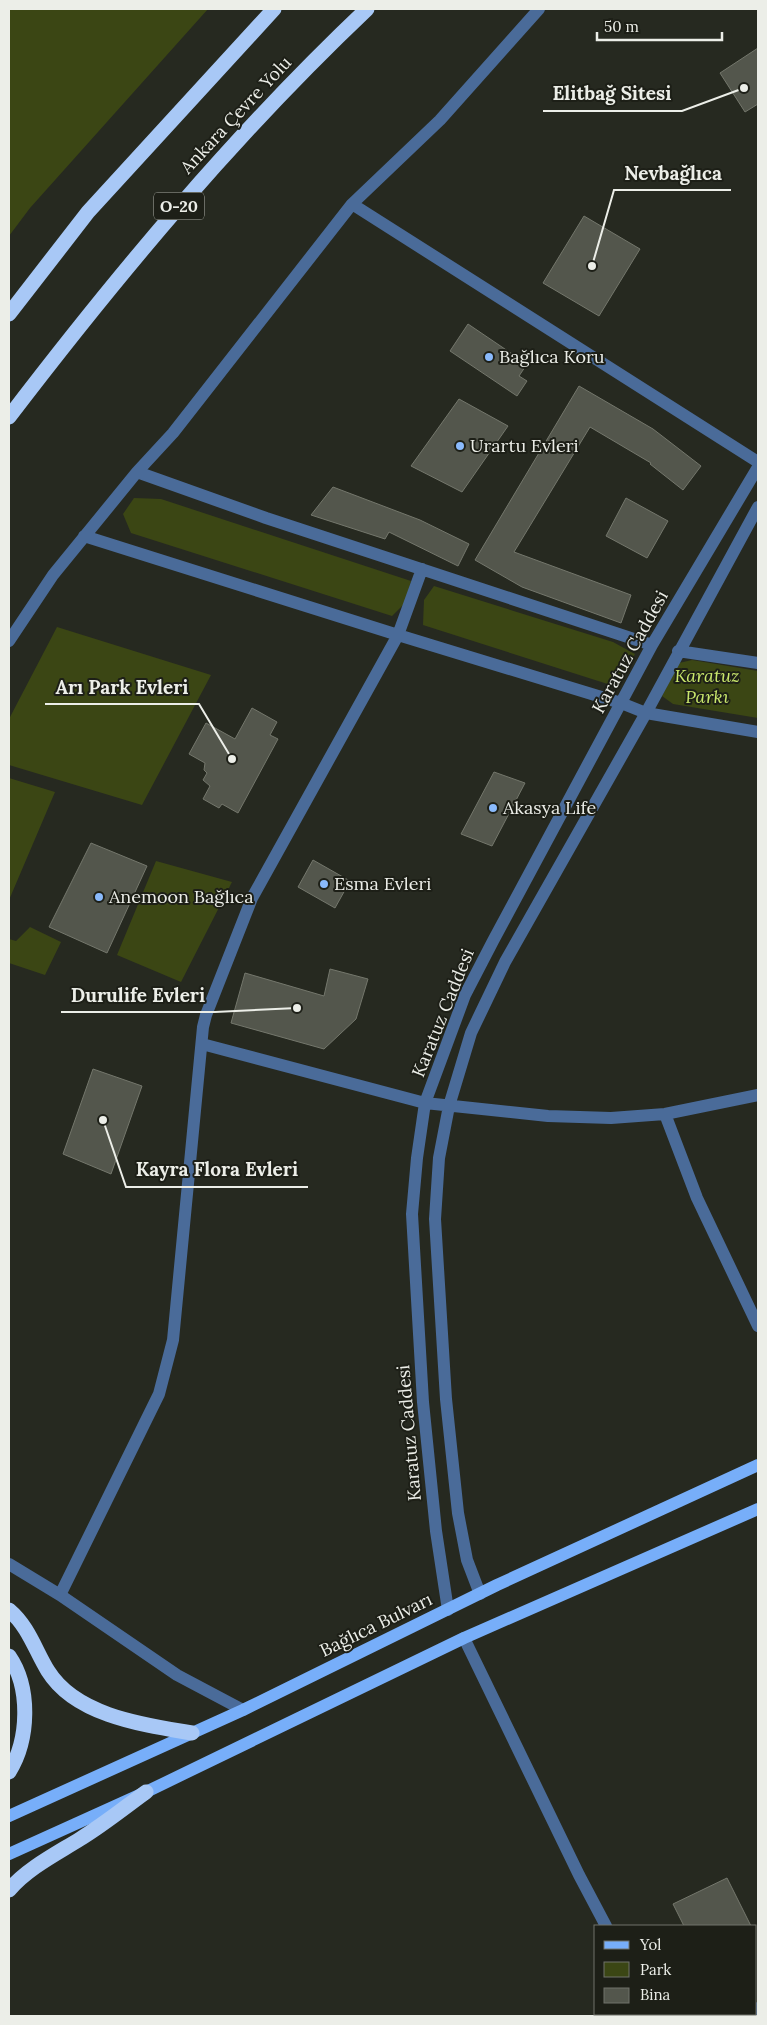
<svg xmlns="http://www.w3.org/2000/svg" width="767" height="2025" font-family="Lora,serif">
<rect width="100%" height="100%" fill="#262920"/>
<path fill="#3b4614" d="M9,9H208L30,208L9,236Z
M134,498L161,499L411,581L405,603L392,616L131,533L123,514Z
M434,586L613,642L635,654L617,687L423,625L424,600Z
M57,627L211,675L142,805L9,765V719Z
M692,660L758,671V718L673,704L662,696L679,663Z
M9,778L55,792L9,900Z
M156,861L232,882L181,982L117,955Z
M30,927L61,942L45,975L9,963V939L16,941Z"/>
<path fill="#53564c" stroke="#74776c" d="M758,48V104L745,112L720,73Z
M584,216L640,249L599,316L543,283Z
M468,324L527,364L519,376L527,381L517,396L450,351Z
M579,386L653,429L701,466L683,490L650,464L651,463L590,427L514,552L631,595L621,623L522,587L475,560Z
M459,399L508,426L462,492L411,466Z
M333,487L420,520L469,544L458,566L389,532L385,539L311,515Z
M626,498L668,521L647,558L606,536Z
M252,708L277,722L270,735L278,739L238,813L222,804L219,808L203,799L210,786L203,780L207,773L204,770L205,763L189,754L206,723L235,739Z
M494,772L525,783L492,846L461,834Z
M91,843L147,866L107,953L49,927Z
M313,860L350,881L335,908L298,887Z
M330,969L368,979L356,1019L324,1049L231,1023L245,973L324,996Z
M93,1069L142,1086L111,1174L63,1154Z
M727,1878L751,1926H684L673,1904Z"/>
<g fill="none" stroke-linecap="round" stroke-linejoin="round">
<path stroke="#4a6b99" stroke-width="12" d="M352,204L758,462
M137,472L266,518L652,645
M84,536L398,635L422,569
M9,641L53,575L137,472L173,433L352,204L440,120L539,9
M678,651L758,663
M202,1044L425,1103L548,1116L611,1118L665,1114L758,1095
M665,1114L697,1198L758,1326
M9,1564L60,1595L177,1675L243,1710
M480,1594L467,1560L458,1513L446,1399L435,1219L439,1158L449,1106L471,1033L505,962L646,713L758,507
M60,1595L159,1394L173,1340L203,1027L206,1015L252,898L398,635L621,703L646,713L758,732
M448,1610L436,1531L423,1402L412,1214L417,1158L425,1103L465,995L493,941L652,645L758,467
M464,1638L579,1875L606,1926
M756,2009L758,2008
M659,2014L660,2016
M739,2016L745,2014"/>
<path stroke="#77aef9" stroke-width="12" d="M9,1816L243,1710L497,1585L758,1465
M9,1854L146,1792L464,1638L758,1509"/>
<path stroke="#a8c8f6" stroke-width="15" d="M9,314L88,212L274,9
M9,417C119,273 235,134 367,9
M9,1610C29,1627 35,1650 48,1671C76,1716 144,1725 192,1733
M9,1656C31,1688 29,1740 9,1772
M9,1890C28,1868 56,1854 80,1839C103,1825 124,1808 146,1792"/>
</g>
<g fill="#8abafc" stroke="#1d1f17" stroke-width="2">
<circle cx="489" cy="357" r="5"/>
<circle cx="460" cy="446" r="5"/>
<circle cx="493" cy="808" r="5"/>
<circle cx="324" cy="884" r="5"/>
<circle cx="99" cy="897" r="5"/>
</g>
<g text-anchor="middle" stroke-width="4" stroke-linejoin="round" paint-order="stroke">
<rect fill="#1d1f17" stroke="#aeb0a9" stroke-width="1" x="154" y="192.5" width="50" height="27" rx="4"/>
<g font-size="16" font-weight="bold" fill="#eceee8">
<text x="179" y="212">O-20</text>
</g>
<g font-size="18" fill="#eceee8" stroke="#1d1f17">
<text transform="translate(236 115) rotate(-47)" y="6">Ankara Çevre Yolu</text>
<text transform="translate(630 652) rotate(-61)" y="6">Karatuz Caddesi</text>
<text transform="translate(443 1013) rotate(-68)" y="6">Karatuz Caddesi</text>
<text transform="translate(409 1433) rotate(-95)" y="6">Karatuz Caddesi</text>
<text transform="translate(376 1625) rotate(-26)" y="6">Bağlıca Bulvarı</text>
</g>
<g font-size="18" fill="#eceee8" stroke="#1d1f17" text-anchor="start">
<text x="499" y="363">Bağlıca Koru</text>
<text x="470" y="452">Urartu Evleri</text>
<text x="503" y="814">Akasya Life</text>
<text x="334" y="890">Esma Evleri</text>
<text x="109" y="903">Anemoon Bağlıca</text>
</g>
<g font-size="18" font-style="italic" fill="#c9e76c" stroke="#1d1f17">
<text x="707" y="682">Karatuz<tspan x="707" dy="21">Parkı</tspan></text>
</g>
</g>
<path fill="none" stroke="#eceee8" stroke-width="2" d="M744 88L682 111H543M592 266L614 190H731M232 759L199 704H45M297 1008L215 1012H61M103 1120L126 1187H308"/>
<g fill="#eceee8" stroke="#1d1f17" stroke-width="2">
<circle cx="744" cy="88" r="5"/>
<circle cx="592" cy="266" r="5"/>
<circle cx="232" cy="759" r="5"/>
<circle cx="297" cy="1008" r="5"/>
<circle cx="103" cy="1120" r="5"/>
</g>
<g font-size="19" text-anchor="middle" font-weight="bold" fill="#eceee8" stroke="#1d1f17" stroke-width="4" stroke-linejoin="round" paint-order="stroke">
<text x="612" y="100">Elitbağ Sitesi</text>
<text x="673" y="180">Nevbağlıca</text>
<text x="122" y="694">Arı Park Evleri</text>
<text x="138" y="1002">Durulife Evleri</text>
<text x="217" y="1176">Kayra Flora Evleri</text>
</g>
<rect width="767" height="2025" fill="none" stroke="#eceee8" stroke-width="20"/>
<rect x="594" y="1925" width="162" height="90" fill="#1d1f17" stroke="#70726b"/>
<rect x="604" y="1941" width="25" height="8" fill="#77aef9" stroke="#70726b"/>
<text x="640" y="1950" font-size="15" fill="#eceee8">Yol</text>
<rect x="604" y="1962" width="25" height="15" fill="#3b4614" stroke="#70726b"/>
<text x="640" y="1975" font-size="15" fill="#eceee8">Park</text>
<rect x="604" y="1988" width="25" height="15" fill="#53564c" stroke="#70726b"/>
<text x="640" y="2000" font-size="15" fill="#eceee8">Bina</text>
<path d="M597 32v8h125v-8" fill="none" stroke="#eceee8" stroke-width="2.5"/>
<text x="604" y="32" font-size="15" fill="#eceee8" stroke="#1d1f17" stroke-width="4" paint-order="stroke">50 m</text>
</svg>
